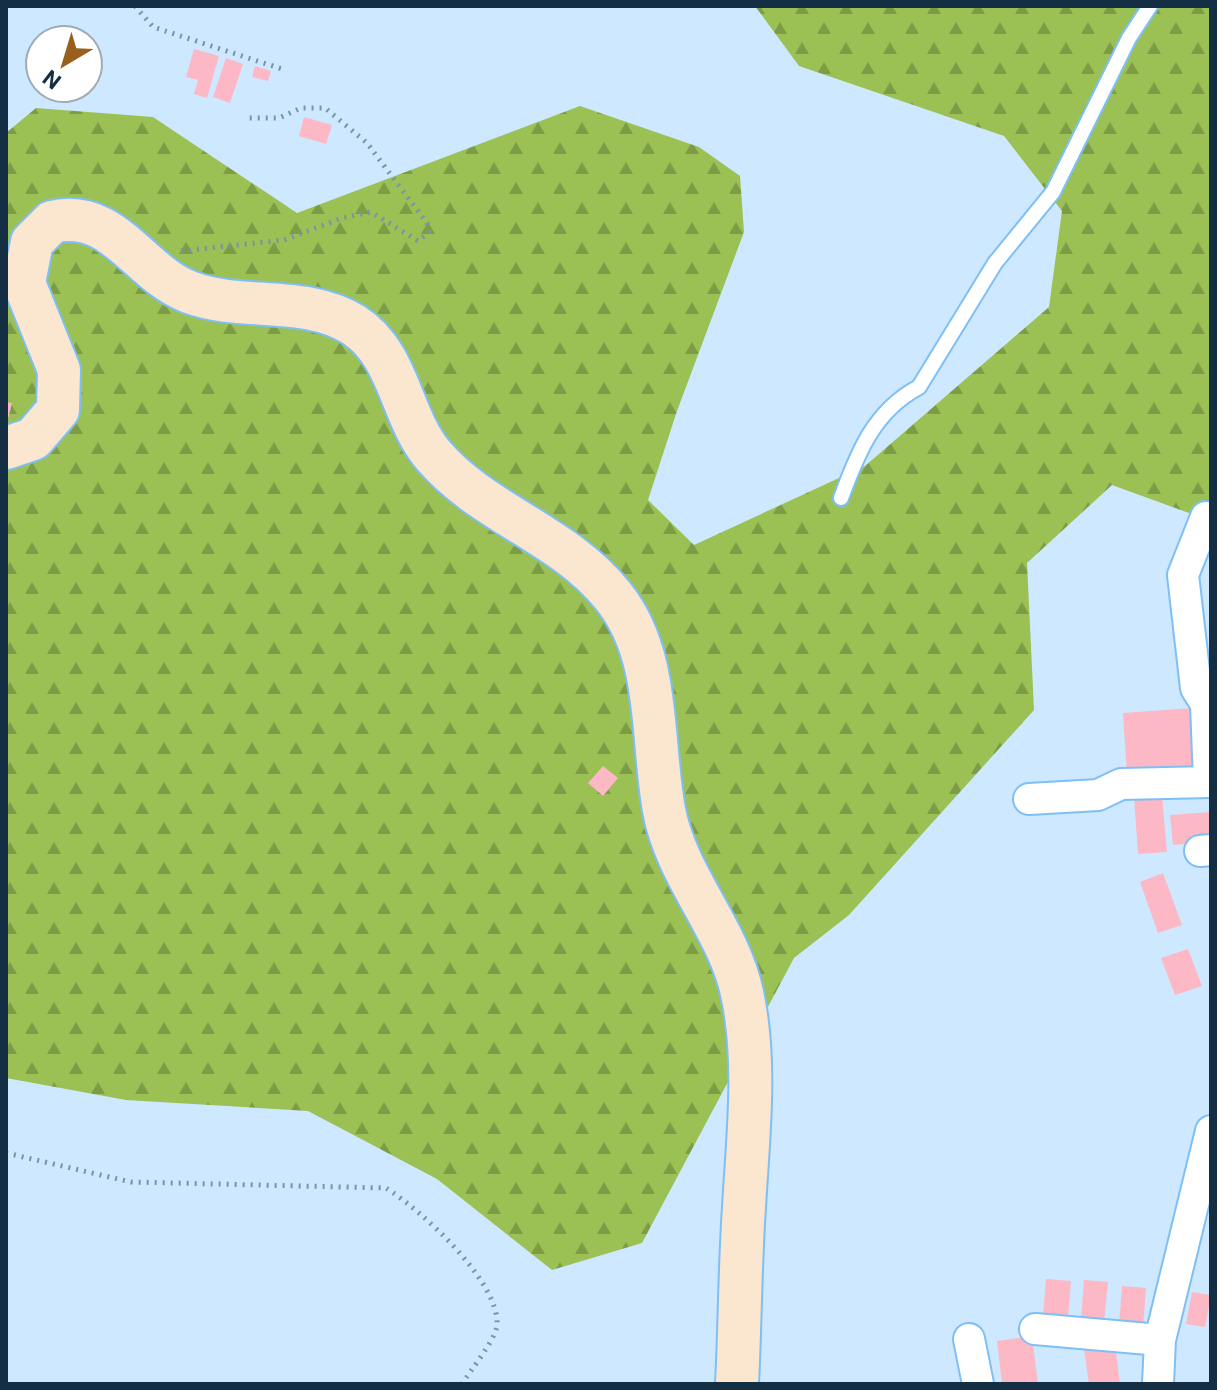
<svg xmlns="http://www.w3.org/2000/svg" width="1217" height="1390" font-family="Roboto,sans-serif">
<defs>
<pattern id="forest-firs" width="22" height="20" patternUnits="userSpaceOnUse" patternTransform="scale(2)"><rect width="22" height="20" fill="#9bc053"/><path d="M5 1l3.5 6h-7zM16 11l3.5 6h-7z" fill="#7d9c46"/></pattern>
</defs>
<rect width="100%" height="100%" fill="#cee8ff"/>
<path fill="url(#forest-firs)" d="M755,6H1211V521L1112,485L1027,563L1034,710L849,915L794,958L642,1243L552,1270L437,1179L308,1111L126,1100L6,1078V133L36,108L153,117L297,213L580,106L699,147L740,176L744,232L677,411L648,500L694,545L865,466L1049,307L1062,211L1004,136L799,66Z"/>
<path fill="#fdb8c6" d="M194,49L219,56L207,98L194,94L198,80L186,77Z
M226,58L243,64L230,103L213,97Z
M255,66L271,71L268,81L252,77Z
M304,117L332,125L326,144L299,136Z
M6,402L12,403L7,423H6Z
M1193,708L1198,769L1127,775L1123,713Z
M603,766L618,778L603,796L588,783Z
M1162,796L1167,852L1138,854L1134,798Z
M1211,812V842L1173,845L1170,815Z
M1163,873L1182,925L1158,933L1140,882Z
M1188,949L1202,986L1175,995L1161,958Z
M1046,1279L1071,1281L1068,1318L1043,1316Z
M1084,1280L1108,1282L1104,1322L1081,1320Z
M1122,1286L1146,1288L1143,1327L1119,1325Z
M1192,1292L1211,1295L1205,1327L1186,1324Z
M1032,1336L1038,1384H1002L997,1341Z
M1115,1344L1120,1384H1089L1084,1348Z"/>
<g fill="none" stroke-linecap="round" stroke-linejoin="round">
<g stroke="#7ebff6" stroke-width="18">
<path id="lane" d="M841,498C858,452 874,411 919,387L995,263L1053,192L1129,38L1150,6"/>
</g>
<g stroke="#7ebff6" stroke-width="34">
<path id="street" d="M1206,517L1183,575L1196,688L1206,704L1209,782
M1029,799L1098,795L1121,784L1211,782
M1200,851L1211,850
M1035,1329L1160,1340
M969,1339L978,1384
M1158,1384L1160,1340L1211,1131"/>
</g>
<g stroke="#7ebff6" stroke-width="46">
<path id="secondary" d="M6,448L33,439L58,410L59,370L24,283L32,242L52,222C113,207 139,273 189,292C242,312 305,294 354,325C400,355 400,416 433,455C483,514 564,534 613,596C661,655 651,739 664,810C676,876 728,928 742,993C757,1062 748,1137 744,1207C740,1266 740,1325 737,1384"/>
</g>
<path stroke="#7993aa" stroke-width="5" stroke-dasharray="2 6" stroke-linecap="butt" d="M135,6L153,27L282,69
M181,251L284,240L342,218L371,212L418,241L429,232L427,223L367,143L325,108H301L279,118H246
M6,1153L131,1182L386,1188C421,1210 500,1282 497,1325C496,1339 470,1371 462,1384"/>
<use href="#lane" stroke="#fff" stroke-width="14"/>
<use href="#street" stroke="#fff" stroke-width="30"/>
<use href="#secondary" stroke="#fbe6cf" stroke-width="42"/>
</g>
<rect width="1217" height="1390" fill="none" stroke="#142e44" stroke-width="16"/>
<g transform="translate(64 64) rotate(218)"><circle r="38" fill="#ffffff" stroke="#a1abb4" stroke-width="2"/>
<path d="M0-6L14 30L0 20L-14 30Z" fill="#98601c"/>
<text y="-12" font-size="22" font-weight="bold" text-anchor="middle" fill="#142e44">N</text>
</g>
</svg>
